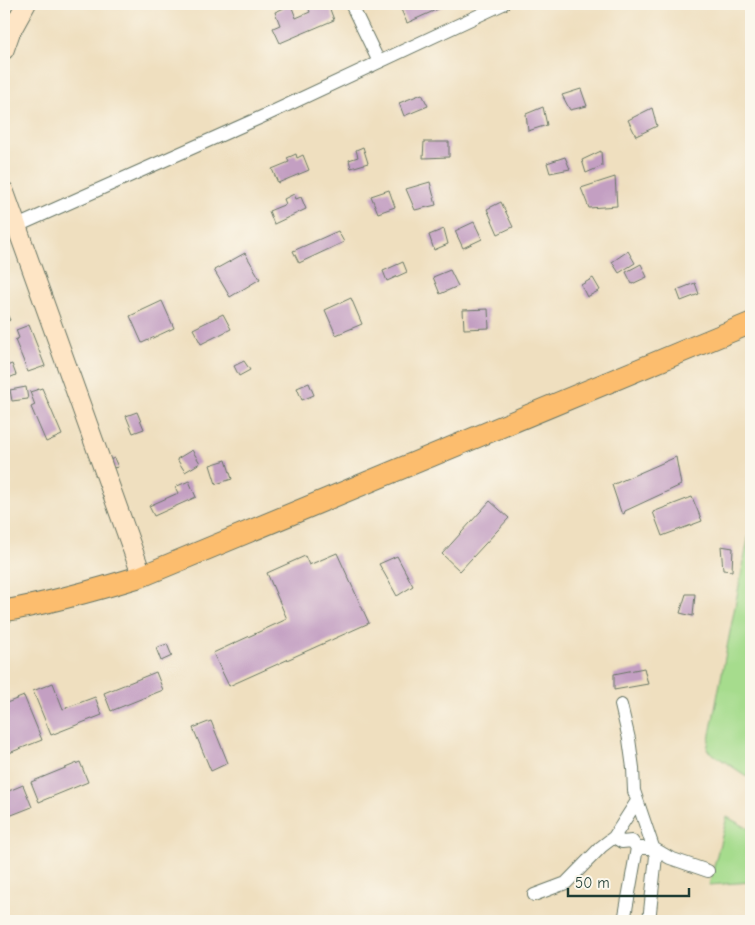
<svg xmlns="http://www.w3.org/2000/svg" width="755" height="925" font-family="'Comic Neue',sans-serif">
<rect width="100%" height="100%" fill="#fbf7ec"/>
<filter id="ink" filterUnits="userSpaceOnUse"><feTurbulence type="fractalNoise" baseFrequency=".02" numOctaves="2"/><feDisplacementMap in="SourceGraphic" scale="10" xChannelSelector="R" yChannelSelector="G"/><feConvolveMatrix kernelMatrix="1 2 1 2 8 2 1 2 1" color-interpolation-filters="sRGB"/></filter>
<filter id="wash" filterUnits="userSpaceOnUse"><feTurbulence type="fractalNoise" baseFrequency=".0096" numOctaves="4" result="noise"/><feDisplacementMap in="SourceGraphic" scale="20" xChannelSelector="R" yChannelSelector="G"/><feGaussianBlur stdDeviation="1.12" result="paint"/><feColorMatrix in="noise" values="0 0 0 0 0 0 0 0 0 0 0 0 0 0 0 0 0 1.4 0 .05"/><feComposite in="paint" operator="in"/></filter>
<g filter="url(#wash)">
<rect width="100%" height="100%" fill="#efdfbf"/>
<path fill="#a6dc8d" stroke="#628c60" d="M751,524V779L707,750Z
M727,817L751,830V882L709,885Z"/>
<g id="blocks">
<path fill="#c39fc2" d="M307,4H328L334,20L280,43L273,28L280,25L275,12L291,5L296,18L310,12Z
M401,4H449L407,23L399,5Z
M581,89L587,106L570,110L562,95Z
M422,94L428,106L404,116L399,103Z
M543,107L547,125L528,131L526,114Z
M652,108L657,126L636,136L628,120Z
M424,142H449V157L423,158Z
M363,147L368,163L351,168L349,160L358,157L356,150Z
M601,151L602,166L586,173L582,160Z
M296,154L297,158L303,155L309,170L278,183L272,169L289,162L287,158Z
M565,157L570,169L550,173L547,163Z
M615,177L617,206L589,208L581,188Z
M430,182L436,205L415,210L406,189Z
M389,190L395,207L378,213L371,196Z
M294,194L296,199L301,197L306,209L274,224L269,211L286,204L284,199Z
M501,202L513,227L498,234L487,209Z
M474,222L482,239L463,248L455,231Z
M444,229L448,244L434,250L429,235Z
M338,231L344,242L299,263L293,251Z
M628,251L635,263L619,273L612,262Z
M245,253L260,279L230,297L214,270Z
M403,262L407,272L387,281L383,271Z
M641,264L647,277L632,284L626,272Z
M450,270L458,286L440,294L433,277Z
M593,278L600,290L587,297L581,285Z
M695,283L699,294L681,301L677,290Z
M351,298L362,324L336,335L325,310Z
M162,301L174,328L142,343L130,316Z
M4,309L10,320L4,324Z
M488,309L489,328L464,329L463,310Z
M223,314L231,329L201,344L193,329Z
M29,325L45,366L28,372L15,340L19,338L16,330Z
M244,361L250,370L239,376L234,366Z
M12,364L16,375L4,380V367Z
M309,383L314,395L302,400L297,388Z
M26,387L28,399L12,401L10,390Z
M42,388L62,435L46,442L31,407L35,405L30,392Z
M137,412L144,429L133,433L126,416Z
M192,450L200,463L185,472L177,459Z
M676,457L681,485L625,511L624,514L621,512L612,485Z
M114,458L118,467L113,468L110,460Z
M226,460L232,479L216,484L210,465Z
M189,481L196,497L154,516L149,506L178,493L175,487Z
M692,497L702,521L662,536L653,512Z
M490,501L509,518L460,571L442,554Z
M721,546L733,548L732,571L723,570Z
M337,553L369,623L229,686L213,653L287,619L267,573L305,556L309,565Z
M397,556L413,586L397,596L379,564Z
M686,594H695L693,616L680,613Z
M167,644L172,656L161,661L156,648Z
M644,668L648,684L614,690V674Z
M156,672L163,690L111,711L104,693Z
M53,683L63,709L95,697L102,715L51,735L33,691Z
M24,696L42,740L4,755V704Z
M211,721L228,763L211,771L193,728Z
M80,762L88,782L39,802L31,782Z
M23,785L32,807L4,818V793Z"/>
</g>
</g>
<g filter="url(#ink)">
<use href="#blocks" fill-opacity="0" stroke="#687665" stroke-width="1"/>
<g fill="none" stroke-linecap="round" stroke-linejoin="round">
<g stroke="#687665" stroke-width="14">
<path id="minor" d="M351,4L379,62
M17,226L266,115L503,4
M621,705L629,739L633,768L634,791L656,856L649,921
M614,837L622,842L632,841L637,848H653L670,858L708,871
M534,895L566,883L601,847L614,837L637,801
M624,921L637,848"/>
</g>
<g stroke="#687665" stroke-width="21">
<path id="secondary" d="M4,50L10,33L26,4
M4,191L142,576"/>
</g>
<g stroke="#687665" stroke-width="23">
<path id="primary" d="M4,611C51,603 96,590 142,576L751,323"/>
</g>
<use href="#minor" stroke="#fff" stroke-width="12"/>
<use href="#secondary" stroke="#fee5c5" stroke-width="19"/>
<use href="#primary" stroke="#fcbd6e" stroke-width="21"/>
</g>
</g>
<rect width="755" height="925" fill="none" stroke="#fbf7ec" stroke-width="20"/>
<path d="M568 888v8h121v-8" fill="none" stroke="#1f3d34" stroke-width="2.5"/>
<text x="575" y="888" font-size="15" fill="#1f3d34" stroke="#fbf7ec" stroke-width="4" paint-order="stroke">50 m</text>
</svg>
